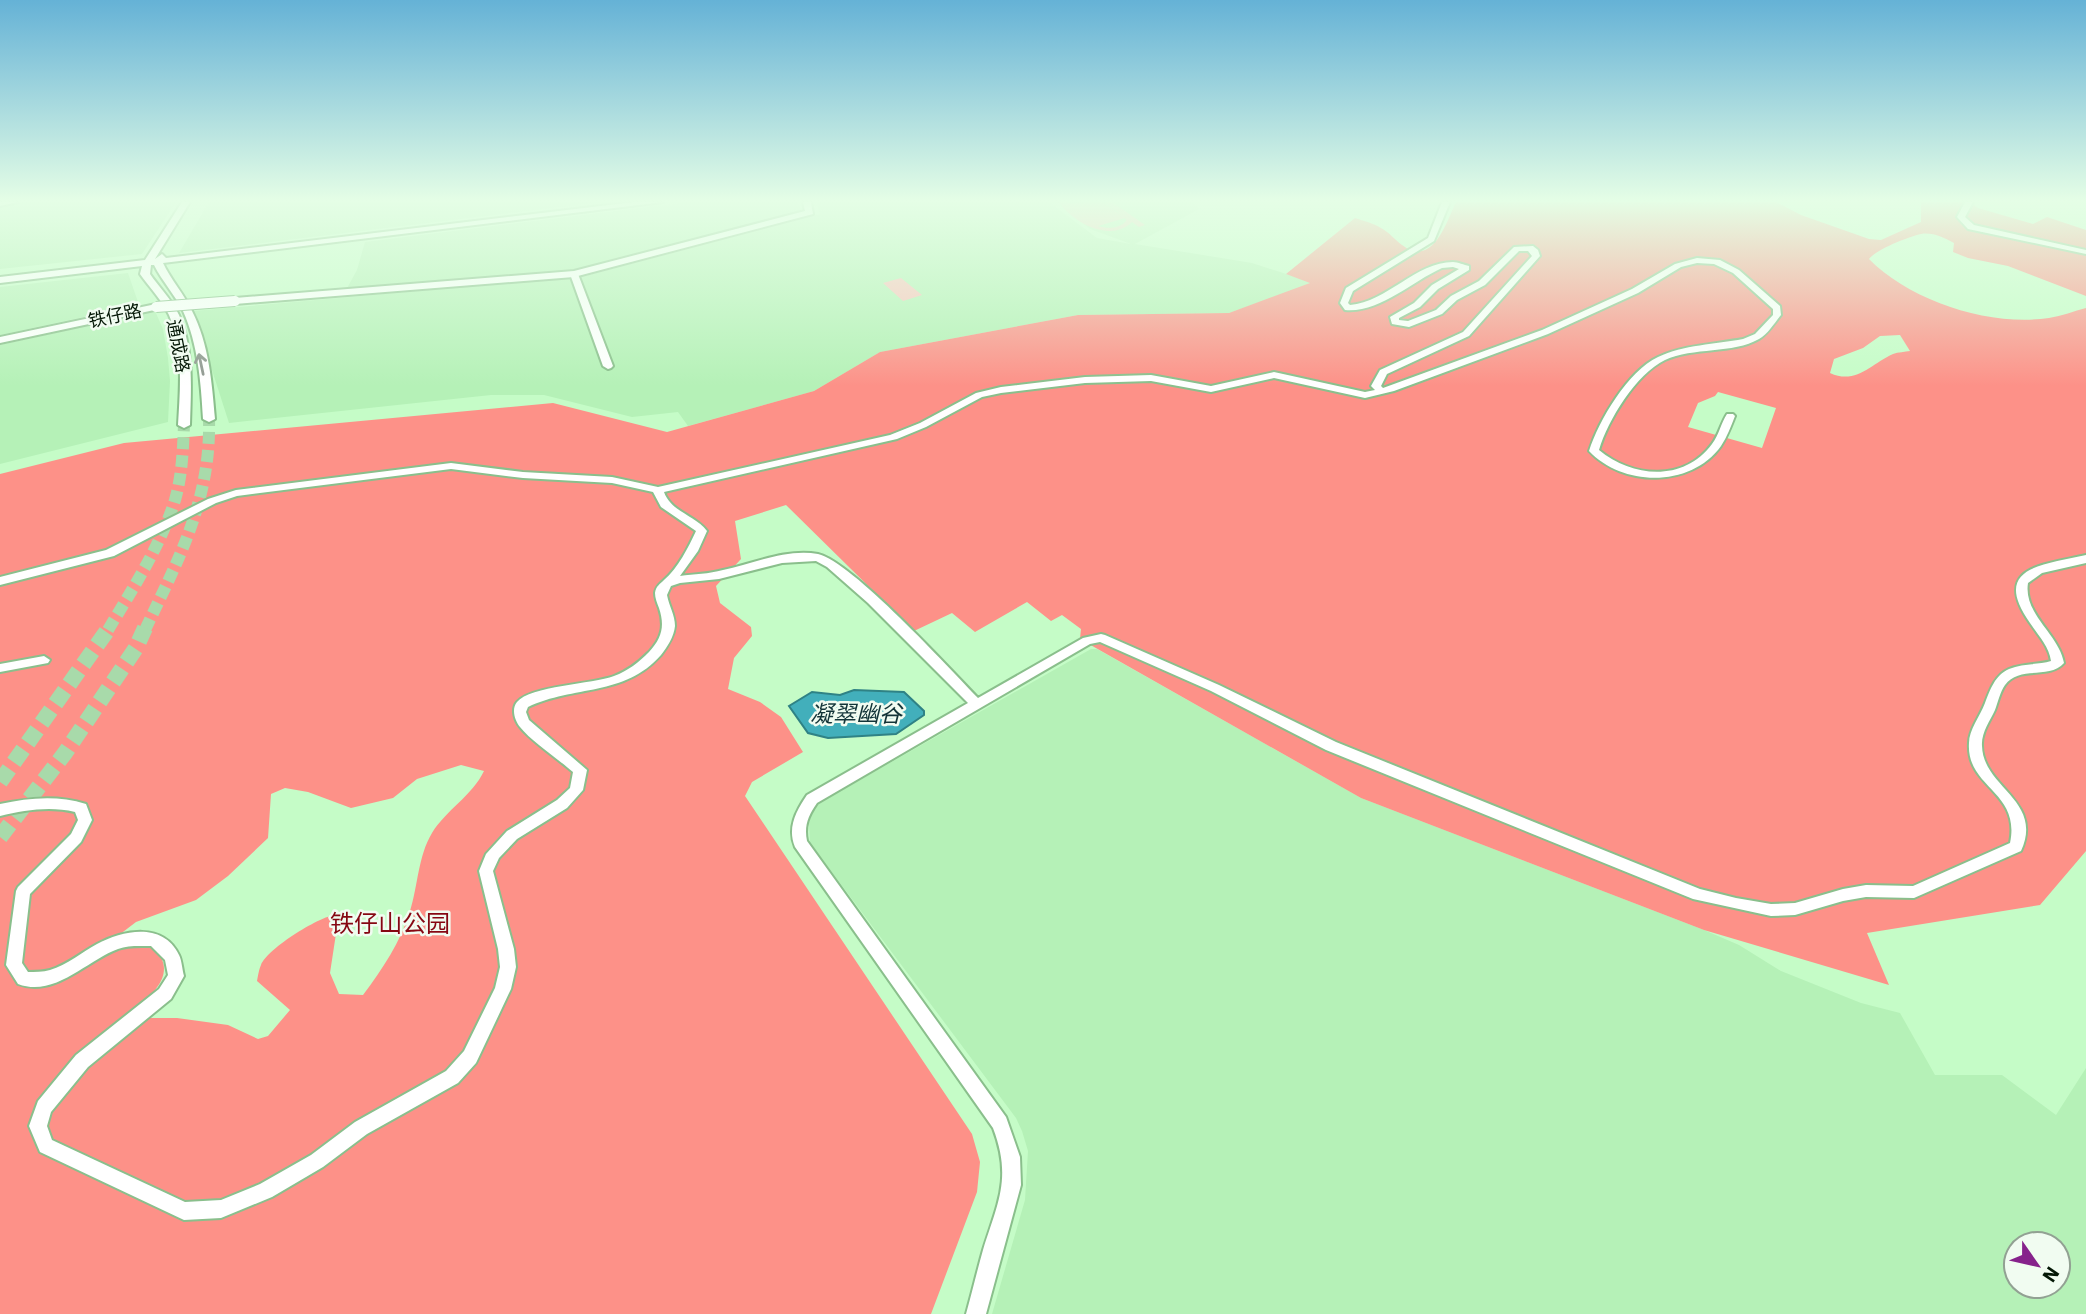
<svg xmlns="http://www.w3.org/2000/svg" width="2086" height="1314" font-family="'IBM Plex Sans','Noto Sans SC',sans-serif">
<rect width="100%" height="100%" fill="#c5fcc7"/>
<path fill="#b5f1b7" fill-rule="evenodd" d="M15,202H176L142,254L0,269V204Z
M209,202L349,203L601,202L179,253Z
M689,202H798L801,211L573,270L346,290L357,270L365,242Z
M816,202H1049L1097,238L1131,244L1090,229L1057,202H1193L1199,209L1135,244L1252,263L1311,282L1302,288L1229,313L1078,315L880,352L814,391L688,426L678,412L632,417L544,395H491L229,423L193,311L585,276L820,214Z
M128,273L139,305L0,335V287Z
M155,311L163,329L168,358L170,381L168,422L0,464V345Z
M1091,649H1097L1361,798L1704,930L1739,945L1781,971L1861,1003L1900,1013L1935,1075H2002L2056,1115L2086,1068V1314H992L1025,1200L1028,1151L1022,1131L1016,1118L810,843L809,820L812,811L821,802ZM2016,1244H2058V1286H2016Z"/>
<path fill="#fcc2bc" d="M1059,202H1066L1095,225L1067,203L1103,202L1125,218L1098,226C1107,229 1119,229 1126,221V219L1105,202H1112L1145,225L1139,227L1132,222C1111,243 1073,223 1059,202Z
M901,278L922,295L903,301L883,283Z"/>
<path fill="#fd9188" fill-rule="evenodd" d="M1456,202H1776L1801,215L1869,239L1881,240L1921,222V202H1970L1978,208L2033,224L2047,217L2086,230V296L2008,266L1968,258L1953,252L1954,243C1944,238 1933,232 1921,234C1908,237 1877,249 1869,259C1910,301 1990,327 2049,318C2062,316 2074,311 2086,308V851L2040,905L1867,933L1889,985L1704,930L1361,798L1080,639L1081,629L1062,615L1051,621L1027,602L975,632L952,613L914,631L786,505L735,521L741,559L716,586L720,603L751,627L752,636L734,658L728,689L760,702L781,717L803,752L752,782L745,796L972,1134L980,1162L977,1192L931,1314H0V474L124,443L553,403L667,432L814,391L880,352L1078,315L1229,313L1310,283L1286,274L1355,218C1364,221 1373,223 1381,228C1389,232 1395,240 1402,245C1433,268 1446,223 1456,202ZM1900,335L1910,351C1905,352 1898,352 1893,354C1871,364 1856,385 1830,373L1834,359L1863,348L1880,336ZM1718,392L1776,408L1762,448L1688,427L1698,403L1715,396ZM461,765L484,771C472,796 446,810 432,833C418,856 418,886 410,911C401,941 382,970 363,995L339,994L330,973L339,914C321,915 268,948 261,965C259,969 258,976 257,981L290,1010L268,1036L258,1039L228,1025L177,1018H143L136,1007C154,995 177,971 155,950C147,943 129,940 119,935L136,922L196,900L228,876L268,838L271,794L285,788L308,792L351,808L393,798L417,779Z"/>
<path fill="#42afbb" stroke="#2f8285" stroke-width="2" d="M854,690L904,692L924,711V715L896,734L828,738L808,733L789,706L812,692L840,695Z"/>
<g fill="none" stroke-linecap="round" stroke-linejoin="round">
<path stroke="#a8daaa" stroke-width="12" stroke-dasharray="12 6" stroke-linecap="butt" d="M108,630C133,588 160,547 175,500C182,476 183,450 184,425
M145,630C179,558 211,500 209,419"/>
<path stroke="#a8daaa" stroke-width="16" stroke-dasharray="16 8" stroke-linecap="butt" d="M0,782L109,628
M0,837L65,753L136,648L145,628"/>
<g stroke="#8abf8c" stroke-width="4">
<path id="minor" d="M0,202H18L0,206Z
M1442,202H1450L1434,241L1353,291L1348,303L1350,305C1387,302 1416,262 1453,262C1458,262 1464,265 1469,266V270L1438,289L1420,307L1399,318V320L1408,321L1436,310L1451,296L1479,281L1514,247L1533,246L1538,250L1540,256L1469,336L1387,374L1381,386L1383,388L1542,330L1632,289L1675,264L1697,258L1720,260L1739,270L1780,306L1781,315C1775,322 1768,334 1759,339C1733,354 1693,347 1665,360C1636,374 1608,420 1599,450C1633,478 1684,482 1712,444C1719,435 1721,423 1727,414H1733L1735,416C1731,426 1727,437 1721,446C1691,488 1623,487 1589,451C1599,420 1628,371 1658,357C1683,345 1716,344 1743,339L1755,334L1773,315V309L1733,273L1714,264L1697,263L1681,267L1638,293L1548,334L1394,391L1365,398L1274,378L1211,392L1151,381L1085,383L1001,393L982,397L926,427L897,439L664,492C671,512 695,515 707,531L698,551L680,576C694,574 709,574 723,570C752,564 787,548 818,554C851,561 950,669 978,698L1083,638L1101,634L1105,635L1219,685L1336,742L1700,889L1736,898L1771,904L1795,903L1843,889L1866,885L1913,886L2010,843C2021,791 1966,788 1969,743C1969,730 1980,716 1985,703C1990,690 1995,675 2009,669C2023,663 2038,665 2051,661C2049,646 2038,635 2030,623C1990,566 2044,565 2086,555V563L2042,573L2028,583C2023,614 2059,634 2064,663C2049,680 2019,665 2005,685C2000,692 1998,702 1995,710C1990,721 1981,733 1982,746C1983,788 2044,800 2021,851L1914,898L1866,897L1843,901L1795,915L1771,916L1693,899L1326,750L1211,691L1100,642L1090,644L817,803C808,816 804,826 807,841L1006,1117L1020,1157L1021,1185L986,1314H966C972,1293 977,1271 983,1250C998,1202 1012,1178 993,1128L795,847C787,828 796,811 807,795L968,703L868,603L827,567L816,561L782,563L719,579L680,583L671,586L667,595C669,606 675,615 675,626C674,637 667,647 661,655C624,697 574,685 528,707L526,712L529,720L587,770L583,790L567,808L517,839L499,858L493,871L514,949L516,967L511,989L476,1063L458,1083L367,1134L323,1167L272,1197L221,1218L184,1220L40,1152L29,1126L38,1101L76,1055L159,989L168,975L165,960L151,946C140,946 128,945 118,949C87,960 55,998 18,984L6,965L16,891L18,887L71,834L78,820L75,812C50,806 25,810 0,816V804C29,798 57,795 86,804L92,820L81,842L30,894L22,963L28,972C35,972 43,972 50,970C67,965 82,952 97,944C124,930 163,922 179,955C182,961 182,969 184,976L171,999L88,1067L51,1112L47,1126L52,1140L185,1202L221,1200L260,1184L311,1155L355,1122L446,1071L464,1051L495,988L500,967L498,949L479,871L486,854L507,831L557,800L570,788L573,772C558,759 531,741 520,727C515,721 511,709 517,702C530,686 593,684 614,676C628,671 639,662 649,652C662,638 665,626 659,608C657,603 655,598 655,593C656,586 660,584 664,580C678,568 688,548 696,531L661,507L653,492L612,483L523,478L451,469L237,496L216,503L114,556L0,585V577L106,550L208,499L236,490L451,463L523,472L612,477L658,487L890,435L920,423L976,393L1001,387L1085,377L1151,375L1211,386L1274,372L1365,392L1375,390L1371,386L1380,370L1463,332L1532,256L1528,251H1519L1485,285L1457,300L1442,314L1409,327L1392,324L1390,317L1414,303L1432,285L1459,269L1453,267L1442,268C1411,282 1380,313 1345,310L1340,303L1346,288L1428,238Z
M1965,202H1973L1965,217L1974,225L2086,250V254L1968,229L1957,217Z
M571,272L578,274L613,366L611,368L608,369L603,366L570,274Z
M44,656L50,660L48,663L0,672V664Z"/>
</g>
<g stroke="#8abf8c" stroke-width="4">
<path id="tertiary" d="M182,202H190L155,259L162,254L166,258L634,202H663L163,263C171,280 184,294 192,311C209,344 212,383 215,419L209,422L203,419C201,383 198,344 183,311C175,295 162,281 154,265H151L150,274C159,287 172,300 179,315C194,349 191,389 190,425L184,428L178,425C180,389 184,349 169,315C162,300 150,288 140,274L142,266L0,283V277L145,260Z
M803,202H811L813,214L574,277L235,304L230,301L235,298L574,271L805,211Z
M156,304L161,307L159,309L0,343V337Z"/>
</g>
<use href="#minor" fill="#fff" fill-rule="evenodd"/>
<use href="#tertiary" fill="#fff" fill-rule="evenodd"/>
<g stroke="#8abf8c" stroke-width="12" stroke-linecap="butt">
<path id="tertiary-bridge" d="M156,307L235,301"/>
</g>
<use href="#tertiary-bridge" stroke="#fff" stroke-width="10"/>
</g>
<defs><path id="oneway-shaft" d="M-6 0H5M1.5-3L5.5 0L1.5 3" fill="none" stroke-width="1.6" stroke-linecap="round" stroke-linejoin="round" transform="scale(1.75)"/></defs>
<use stroke="#8e978f" href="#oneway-shaft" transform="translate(201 364) rotate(-102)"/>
<linearGradient id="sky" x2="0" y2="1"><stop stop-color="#65b2d6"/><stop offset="0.52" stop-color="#e5fee6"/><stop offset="1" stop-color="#e5fee6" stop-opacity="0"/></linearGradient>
<rect width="2086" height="386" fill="url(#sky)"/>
<g text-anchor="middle" stroke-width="5" stroke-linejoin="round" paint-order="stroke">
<g font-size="18" fill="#041806" stroke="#f1fcf1">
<text transform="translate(115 316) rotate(-12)" y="6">铁仔路</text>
<text transform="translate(178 346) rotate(79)" y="6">通成路</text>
</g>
<g font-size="23" font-style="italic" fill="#133438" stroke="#f1fcf1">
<text x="856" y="722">凝翠幽谷</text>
</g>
<g font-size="24" fill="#860713" stroke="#f1fcf1">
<text x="390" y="932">铁仔山公园</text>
</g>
</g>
<g transform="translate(2037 1265) rotate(124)"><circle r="33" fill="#f1fcf1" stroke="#92a193" stroke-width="2"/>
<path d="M0-5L12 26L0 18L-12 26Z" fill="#86228b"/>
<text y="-10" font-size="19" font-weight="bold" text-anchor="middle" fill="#041806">N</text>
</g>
</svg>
